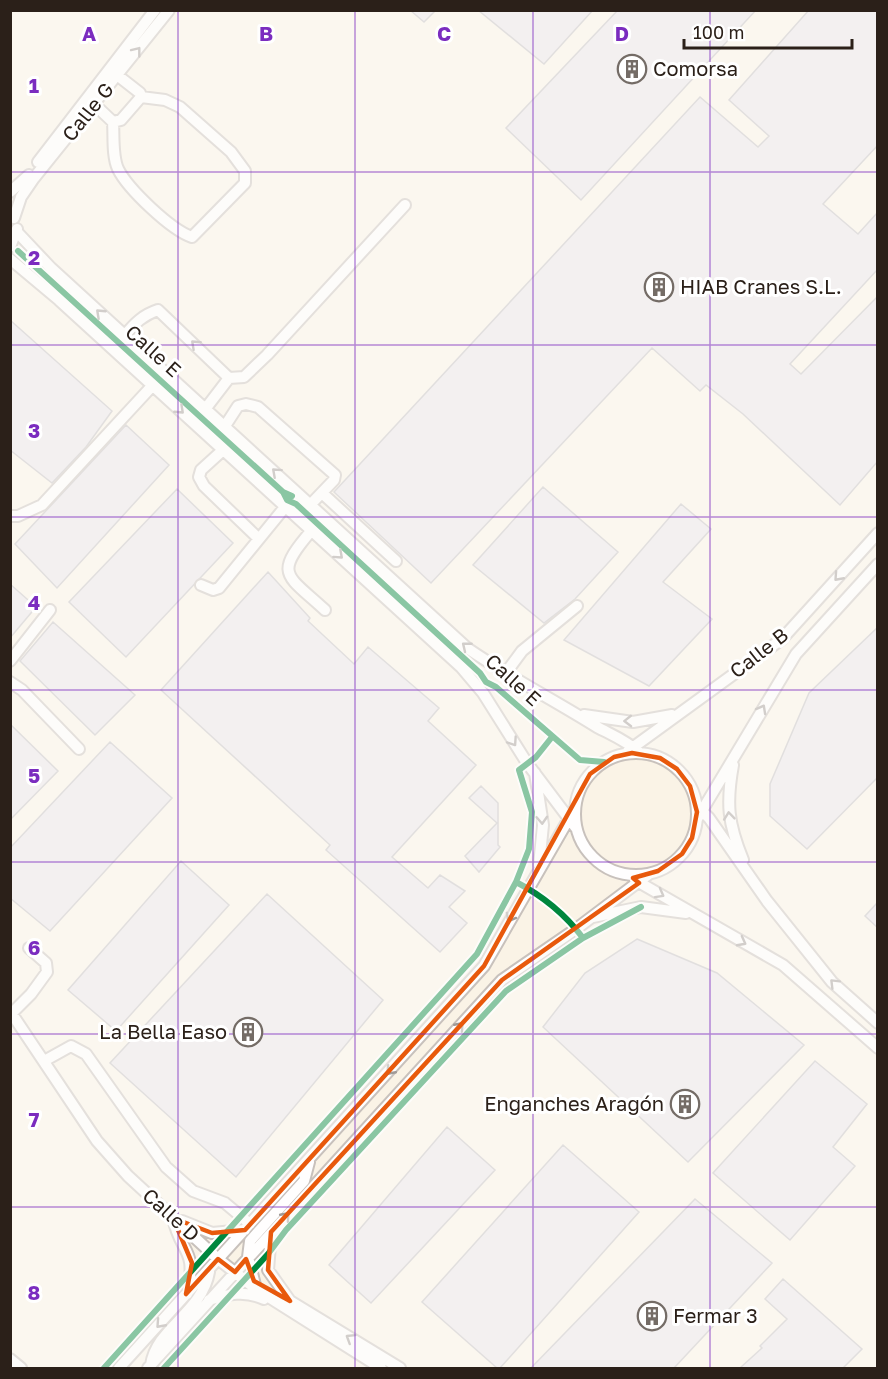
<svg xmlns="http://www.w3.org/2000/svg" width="888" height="1379" font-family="'Golos Text',sans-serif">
<rect width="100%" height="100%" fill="#fcf9f6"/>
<path fill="#faf3e6" d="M11,11H877V1368H11Z"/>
<path fill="#e9e4e9" stroke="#c2bfc2" stroke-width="1.5" d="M410,10H436L424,22Z
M478,10H593L544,64Z
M618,10H756L581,200L506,128Z
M809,10H878V145L823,204L858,234L878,212V269L790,364L801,374L878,296V461L840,505L743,414L706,385L700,391L652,348L431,583L334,492L700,97L758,147L769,136L729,100Z
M10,320L112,411L86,447L52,483L10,450Z
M126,425L169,465L57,588L15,544Z
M543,487L618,552L575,599L544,623L473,565Z
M177,489L233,543L126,657L69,602Z
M681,504L711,529L663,582L712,619L649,686L564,640Z
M268,572L310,618L308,621L354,664L368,647L439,708L428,721L476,765L392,857L428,888L440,875L465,891L449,907L467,923L440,952L326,850L330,845L161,690Z
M10,584L36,607L10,638Z
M53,622L135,695L95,735L20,661Z
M878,627V777L807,849L770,816V784L809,693Z
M10,724L58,771L10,820Z
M110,742L172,798L50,931L10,898V848Z
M481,786L498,803V845L500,847L479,872L465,856L497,823L469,798Z
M181,861L229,905L116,1031L68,990Z
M267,894L383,1000L236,1177L110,1063Z
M878,902V928L865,916Z
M637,939L717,973L804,1045L688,1162L543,1027L585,973Z
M815,1061L867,1104L833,1147L855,1166L790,1240L713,1173Z
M447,1127L495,1170L371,1303L329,1265Z
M563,1145L639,1212L500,1368H497L422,1302Z
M695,1199L772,1263L674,1368H531Z
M783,1279L862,1349L843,1368H740L762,1348L760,1346L787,1319L765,1299Z"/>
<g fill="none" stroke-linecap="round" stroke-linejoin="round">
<g stroke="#c8c1bc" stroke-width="14">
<path id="minor" d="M94,104L113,122L121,120L141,97L140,93L117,75
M113,122C114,136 112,156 118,169C128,189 171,230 192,237L245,183V171L231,152L180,107L165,100L141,97
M38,162L155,10
M10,192L29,175
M14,218L21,197L34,178L169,10
M17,232L51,268L467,648C509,677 554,700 597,727C612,735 627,741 640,753
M10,247L17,229
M10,259L59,300L461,667L483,693L527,763L576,828
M125,335C135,323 143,315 158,310L229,378
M229,378L244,377L267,355L405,205
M206,408L229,378
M225,426L238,406L246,404L258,407L335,475L334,480L311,504
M223,450L201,470L199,477L204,486L258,538
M322,493L396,561
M10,516H18L42,505L153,385
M312,530C273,575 286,574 325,610
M201,585L213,590L219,588L285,507
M10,661L50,610
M505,674L522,651L577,606
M10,682L22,690L79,749
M584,715L633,722L672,715
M628,751L782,639L878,533
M575 814a61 61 0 1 1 122 0a61 61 0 1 1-122 0Z
M733,765C726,804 728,823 743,860
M535,773L543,825L539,865
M698,807L709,818L767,901L832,982L878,1023
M697,819L796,654L878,564
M635,880L783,965L878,1048
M593,917L641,907L686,913
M10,1011L97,1141L128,1176L218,1259L256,1289L381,1368
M12,1013L31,994L47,972L46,963L29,948
M44,1061L71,1046L86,1054L166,1167L193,1191L225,1203L250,1224
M173,1218C181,1255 198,1248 187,1294
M182,1221L212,1233L245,1230
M271,1233L268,1270L290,1301L400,1368
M256,1289L248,1257L250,1241L304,1181L309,1162
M209,1300C229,1294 244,1290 264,1299
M10,1359L21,1368
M151,1365C156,1328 202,1313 209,1272
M119,1368L484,966L575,808
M148,1368L502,980L576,929L649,874"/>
</g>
<use href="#minor" stroke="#fffefe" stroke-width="10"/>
<g stroke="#fff" stroke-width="10">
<path id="cycleway" d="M18,251L283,492L292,496
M283,492L287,500L296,504L480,673L486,682L496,687L580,760L604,762
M516,882C543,896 565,914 583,938
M104,1368L477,954L516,882L529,849L532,812L519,770L536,757L552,737
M164,1368L268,1254L286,1230L506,991L583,938L641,907"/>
</g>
<use href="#cycleway" stroke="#00873e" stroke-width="6"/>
</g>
<defs><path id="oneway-chevron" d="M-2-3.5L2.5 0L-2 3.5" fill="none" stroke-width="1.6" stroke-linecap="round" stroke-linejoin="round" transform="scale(1.5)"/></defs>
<g stroke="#a09a97">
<use href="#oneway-chevron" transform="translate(137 51) rotate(-52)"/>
<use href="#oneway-chevron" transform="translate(100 313) rotate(-137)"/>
<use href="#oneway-chevron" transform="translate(195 344) rotate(-137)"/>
<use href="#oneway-chevron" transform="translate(180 410) rotate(43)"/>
<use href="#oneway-chevron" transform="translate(276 472) rotate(-138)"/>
<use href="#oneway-chevron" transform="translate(339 555) rotate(42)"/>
<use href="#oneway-chevron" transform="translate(838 577) rotate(132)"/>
<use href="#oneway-chevron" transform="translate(466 646) rotate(-141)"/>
<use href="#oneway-chevron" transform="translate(762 709) rotate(-61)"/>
<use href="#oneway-chevron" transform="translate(628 721) rotate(179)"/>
<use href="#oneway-chevron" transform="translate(513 742) rotate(56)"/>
<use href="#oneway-chevron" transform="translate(729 816) rotate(-96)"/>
<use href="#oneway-chevron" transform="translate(542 820) rotate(87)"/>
<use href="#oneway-chevron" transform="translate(660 894) rotate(29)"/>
<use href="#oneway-chevron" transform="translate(510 918) rotate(119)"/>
<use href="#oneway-chevron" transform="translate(742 942) rotate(28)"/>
<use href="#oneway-chevron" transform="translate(834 983) rotate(-135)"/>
<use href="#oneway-chevron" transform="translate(460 1026) rotate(-48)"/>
<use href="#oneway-chevron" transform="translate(390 1071) rotate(132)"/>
<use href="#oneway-chevron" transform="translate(286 1216) rotate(-48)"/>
<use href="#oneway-chevron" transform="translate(160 1324) rotate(132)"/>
<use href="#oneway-chevron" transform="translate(350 1338) rotate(-148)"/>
</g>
<path d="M0 0H888V1379H0ZM632,753L660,758L677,769L690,786L697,812L692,838L682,854L658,871L633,878L639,883L502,980L271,1232L268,1270L290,1301L254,1281L246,1259L235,1272L218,1259L186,1294L192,1263L173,1218L212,1233L245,1230L484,966L590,774L614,757Z" fill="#fcf9f6" fill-opacity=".55" fill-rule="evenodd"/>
<path fill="none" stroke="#e8590c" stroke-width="4.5" stroke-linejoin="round" d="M632,753L660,758L677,769L690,786L697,812L692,838L682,854L658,871L633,878L639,883L502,980L271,1232L268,1270L290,1301L254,1281L246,1259L235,1272L218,1259L186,1294L192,1263L173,1218L212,1233L245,1230L484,966L590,774L614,757Z"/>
<path fill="none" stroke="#7b2cbf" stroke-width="1.5" stroke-opacity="0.55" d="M178,10V1368M355,10V1368M533,10V1368M710,10V1368M10,172H878M10,345H878M10,517H878M10,690H878M10,862H878M10,1034H878M10,1207H878"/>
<defs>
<g id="building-ring" transform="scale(1.5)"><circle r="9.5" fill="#fff" stroke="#746c66" stroke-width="1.5"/><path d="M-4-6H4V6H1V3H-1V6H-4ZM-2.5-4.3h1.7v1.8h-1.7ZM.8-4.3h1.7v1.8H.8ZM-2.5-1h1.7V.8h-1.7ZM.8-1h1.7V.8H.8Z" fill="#746c66"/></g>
</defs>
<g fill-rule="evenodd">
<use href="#building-ring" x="632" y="69"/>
<use href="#building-ring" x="659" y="287"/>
<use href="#building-ring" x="248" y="1032"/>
<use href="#building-ring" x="685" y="1104"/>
<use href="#building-ring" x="652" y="1316"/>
</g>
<g text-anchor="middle" stroke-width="6" stroke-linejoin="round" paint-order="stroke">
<g font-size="20" fill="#2b2019" stroke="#fff" text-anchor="start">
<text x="653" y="76">Comorsa</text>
<text x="680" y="294">HIAB Cranes S.L.</text>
<text x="227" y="1039" text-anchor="end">La Bella Easo</text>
<text x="664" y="1111" text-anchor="end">Enganches Aragón</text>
<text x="673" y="1323">Fermar 3</text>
</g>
<g font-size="20" fill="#2b2019" stroke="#fff">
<text transform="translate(88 112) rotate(-51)" y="7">Calle G</text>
<text transform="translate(153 351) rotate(42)" y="7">Calle E</text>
<text transform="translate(759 653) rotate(-38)" y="7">Calle B</text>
<text transform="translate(513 680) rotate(42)" y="7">Calle E</text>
<text transform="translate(171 1215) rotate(42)" y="7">Calle D</text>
</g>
</g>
<g font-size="20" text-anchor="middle" font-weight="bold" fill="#7b2cbf" stroke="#fff" stroke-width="6" stroke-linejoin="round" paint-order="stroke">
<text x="89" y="41">A</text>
<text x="266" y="41">B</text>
<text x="444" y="41">C</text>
<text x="622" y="41">D</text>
<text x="34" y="93">1</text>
<text x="34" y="265">2</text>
<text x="34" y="438">3</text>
<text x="34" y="610">4</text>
<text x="34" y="783">5</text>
<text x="34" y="955">6</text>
<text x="34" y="1127">7</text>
<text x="34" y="1300">8</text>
</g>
<rect width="888" height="1379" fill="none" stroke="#2b2019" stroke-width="24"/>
<path d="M684 39v9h168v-9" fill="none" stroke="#2b2019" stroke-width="3"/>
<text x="693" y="39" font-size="18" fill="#2b2019" stroke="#ffffff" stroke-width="4.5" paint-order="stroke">100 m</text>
</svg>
